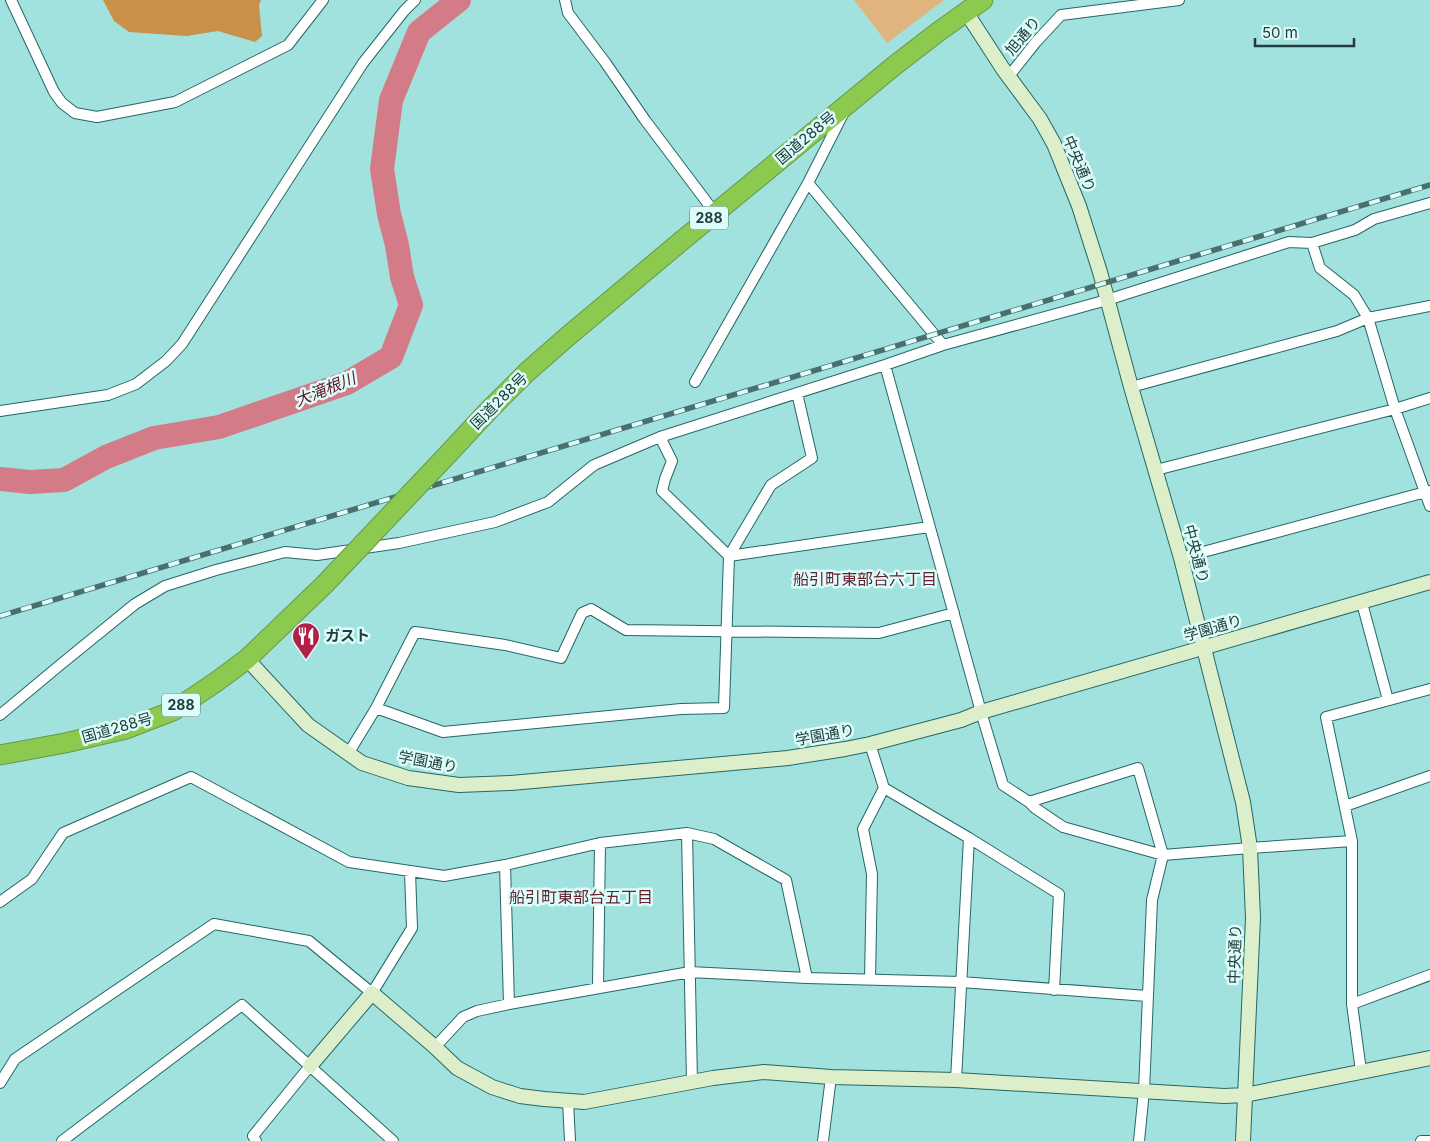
<svg xmlns="http://www.w3.org/2000/svg" width="1430" height="1141" font-family="Inter,'Noto Sans JP',sans-serif">
<rect width="100%" height="100%" fill="#a1e2df"/>
<path fill="#e0b47e" d="M854,0H944L887,43Z"/>
<path fill="#c7914a" d="M103,0H261L259,5L262,36L255,42L218,31L187,36L129,32L114,21Z"/>
<g fill="none" stroke-linecap="round" stroke-linejoin="round">
<path stroke="#d37b87" stroke-width="24" d="M0,479L30,482L64,480L106,457L154,438L219,427L347,383L391,357L411,305L402,277L397,245L389,214L382,169L391,100L419,32L459,0"/>
<g stroke="#256765" stroke-width="12">
<path id="street" d="M11,0L54,92L62,103L75,113L97,117L175,102L288,45L323,0
M565,0L568,13L605,62L645,120L715,213
M1009,76L1036,42L1061,15L1179,0
M808,183L943,345
M1312,243L1320,268L1354,295L1368,318L1395,409L1430,506
M885,365L981,712L1003,785L1029,802L1035,808L1063,827L1163,855L1250,848L1352,841
M695,382L808,183L843,114
M1131,387L1337,331L1368,318L1430,306
M0,411L108,395L136,384L166,361L182,344L363,63L404,11L415,0
M660,437L672,461L665,479L662,491L729,556
M1156,470L1395,409L1430,398
M729,556L929,527
M1181,558L1429,491
M1362,603L1388,700
M376,708L443,732L681,709L724,708L729,556L771,485L812,458L797,393
M0,715L60,665L135,604L165,586L216,570L285,552L317,555L399,543L495,522L548,502L594,465L660,437L885,365L943,345L1107,300L1289,242L1312,243L1355,230L1374,219L1430,203
M870,744L884,788
M348,754L376,708L415,632L505,645L561,658L582,613L591,609L626,630L879,633L954,613
M1029,802L1138,768L1163,855L1152,900L1144,1091L1139,1141
M1345,806L1430,776
M687,833L692,1082
M505,865L509,1004
M0,902L32,879L63,833L191,777L349,862L444,876L505,865L600,843L687,833L714,839L786,880L807,978
M870,979L872,874L863,829L884,788L969,838L1059,894L1054,990
M598,987L600,843
M1352,1004L1430,975
M435,1047L463,1017L477,1011L509,1004L690,972L807,978L961,982L1147,996
M1361,1071L1352,1004V841L1326,717L1430,689
M956,1080L969,838
M0,1083L15,1059L214,924L309,941L372,993L412,928L410,872
M568,1101L570,1141
M62,1141L242,1005L393,1141
M256,1141L253,1136L310,1066
M823,1141L831,1077
M1421,1141H1430"/>
</g>
<g stroke="#256765" stroke-width="16">
<path id="secondary" d="M966,12L1003,69L1040,119L1054,144L1079,206L1100,272L1131,387L1181,558L1243,802L1250,848L1253,918L1243,1141
M247,659L308,725L362,763L408,778L459,785L511,783L788,758L845,749L870,744L961,720L981,712L1430,582
M310,1066L372,993L435,1047L457,1068L492,1087L520,1096L544,1099L584,1102L713,1078L764,1072L831,1077L956,1080L1224,1096L1245,1095L1430,1058"/>
</g>
<g stroke="#669848" stroke-width="21">
<path id="highway" d="M449,453L489,410L527,372L567,337L679,243L894,66L938,32L983,0
M0,755L65,743L126,729L173,711L216,682L247,659L325,584"/>
</g>
<use href="#street" stroke="#fff" stroke-width="10"/>
<use href="#secondary" stroke="#dcefca" stroke-width="14"/>
<use href="#highway" stroke="#8bc94f" stroke-width="19"/>
<g stroke="#49706e" stroke-width="5.5">
<path id="rail" d="M0,616L1430,185"/>
</g>
<use href="#rail" stroke="#ddfdfa" stroke-width="4" stroke-dasharray="11" stroke-linecap="butt"/>
<g stroke="#669848" stroke-width="21" stroke-linecap="butt">
<path id="highway-bridge" d="M325,584L449,453"/>
</g>
<use href="#highway-bridge" stroke="#8bc94f" stroke-width="19"/>
</g>
<defs>
<g id="restaurant-pin" transform="scale(1.4375)"><path d="M0 17L-7.5 6A9.5 9.5 0 1 1 7.5 6Z" fill="#b22048" stroke="#ddfdfa"/><path d="M-5-6h1v4h1v-4h1v4h1v-4h1v5L-1.5 .5V6h-2V.5L-5-1ZM5-6V6H3V1.5H1.5Q1.5-4 5-6Z" fill="#fff"/></g>
</defs>
<g fill-rule="evenodd">
<use href="#restaurant-pin" x="306" y="636"/>
</g>
<g text-anchor="middle" stroke-width="5" stroke-linejoin="round" paint-order="stroke">
<g fill="#ddfdfa" stroke="#5a7775" stroke-width="1">
<rect x="690" y="206.5" width="38" height="23" rx="4"/>
<rect x="162" y="693.5" width="38" height="23" rx="4"/>
</g>
<g font-size="14" font-weight="bold" fill="#223d3c">
<text x="709" y="223">288</text>
<text x="181" y="710">288</text>
</g>
<g font-size="15" fill="#223d3c" stroke="#ddfdfa">
<text transform="translate(1023 36) rotate(-50)" y="5">旭通り</text>
<text transform="translate(806 138) rotate(-40)" y="5">国道288号</text>
<text transform="translate(1079 164) rotate(67)" y="5">中央通り</text>
<text transform="translate(499 401) rotate(-45)" y="5">国道288号</text>
<text transform="translate(1196 554) rotate(75)" y="5">中央通り</text>
<text transform="translate(1213 628) rotate(-16)" y="5">学園通り</text>
<text transform="translate(117 728) rotate(-16)" y="5">国道288号</text>
<text transform="translate(825 735) rotate(-10)" y="5">学園通り</text>
<text transform="translate(428 762) rotate(11)" y="5">学園通り</text>
<text transform="translate(1235 954) rotate(-88)" y="5">中央通り</text>
</g>
<g font-size="15" font-weight="bold" fill="#223d3c" stroke="#ddfdfa" text-anchor="start">
<text x="325" y="641">ガスト</text>
</g>
<g font-size="16" font-style="italic" fill="#621226" stroke="#ddfdfa">
<text transform="translate(325 389) rotate(-22)" y="6">大滝根川</text>
</g>
<g font-size="16" fill="#67222f" stroke="#ddfdfa">
<text x="865" y="585">船引町東部台六丁目</text>
<text x="581" y="903">船引町東部台五丁目</text>
</g>
</g>
<path d="M1255 38v8h99v-8" fill="none" stroke="#223d3c" stroke-width="2.5"/>
<text x="1262" y="38" font-size="15" fill="#223d3c" stroke="#ddfdfa" stroke-width="4" paint-order="stroke">50 m</text>
</svg>
